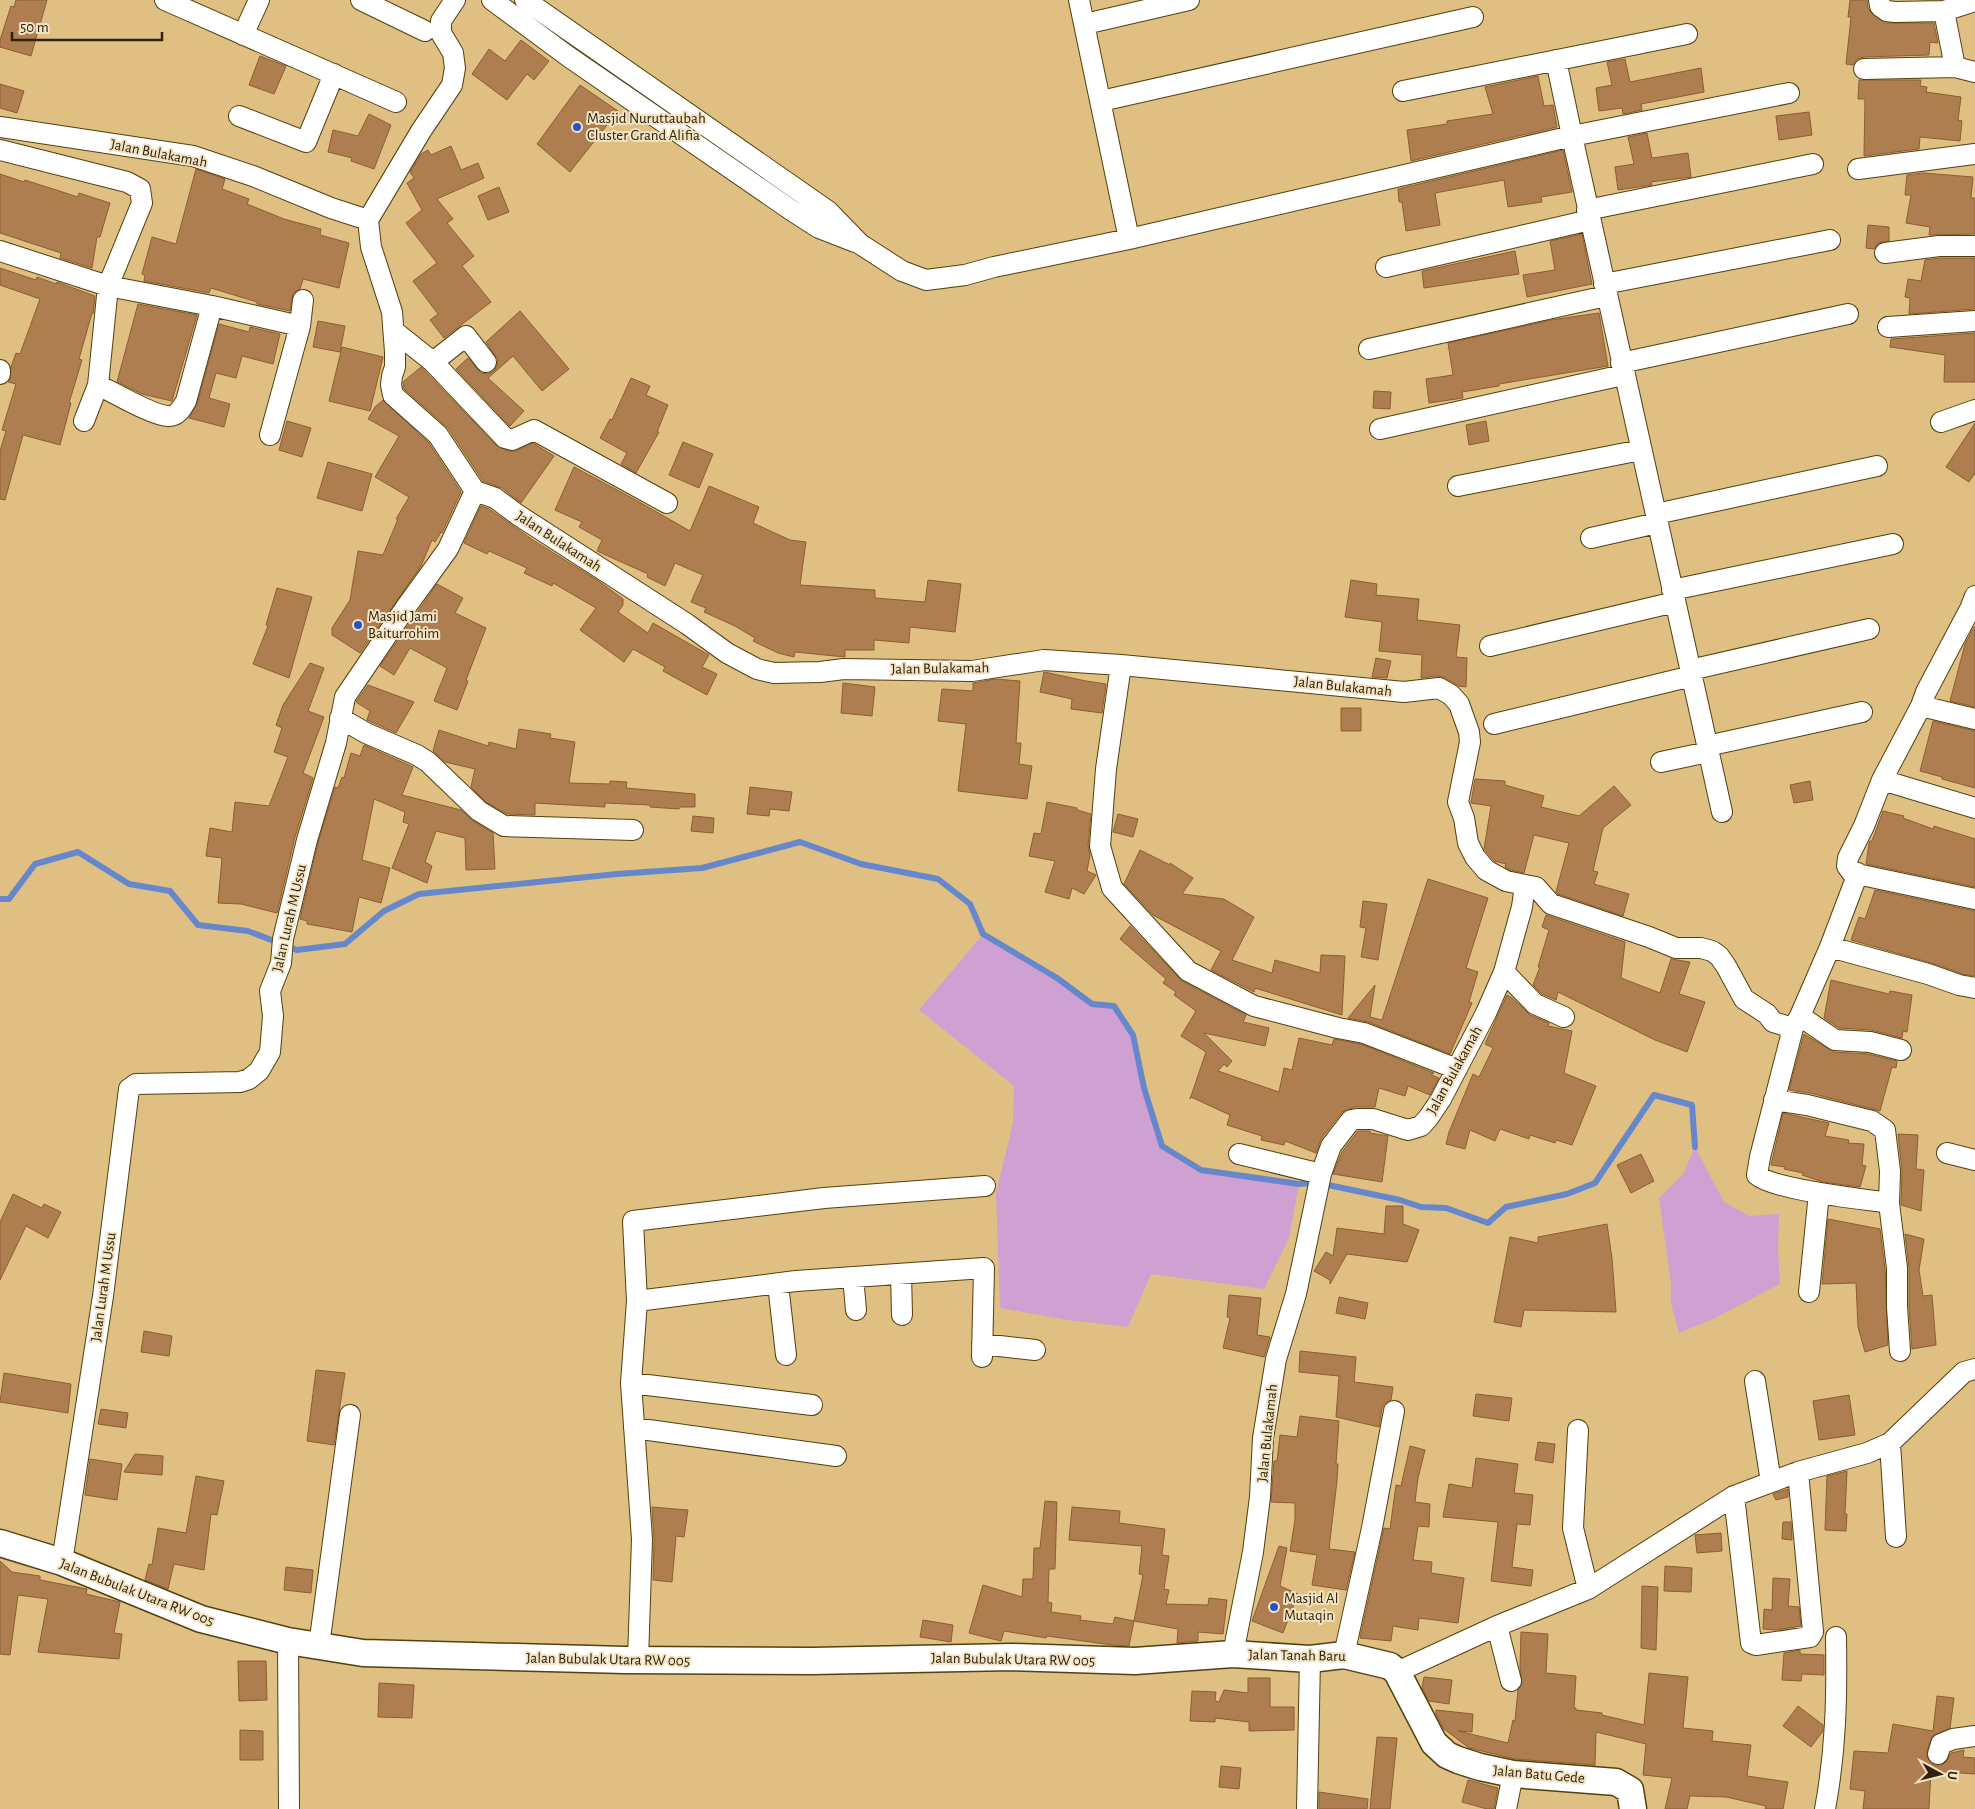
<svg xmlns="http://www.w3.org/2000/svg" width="1975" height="1809" font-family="'Alegreya Sans',sans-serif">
<rect width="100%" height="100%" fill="#dfc082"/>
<path fill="#cea1d2" d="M983,934L1057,978L1092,1004L1114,1006L1133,1035L1144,1088L1162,1146L1201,1170L1299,1184L1289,1238L1264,1289L1151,1274L1128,1327L1068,1320L1000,1308L996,1193L1013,1123L1014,1086L919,1010Z
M1695,1147L1724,1202L1749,1216L1779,1214L1778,1250L1780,1284L1711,1320L1679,1333L1671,1304V1284L1659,1198L1683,1174Z"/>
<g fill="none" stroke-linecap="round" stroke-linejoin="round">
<path stroke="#6687cb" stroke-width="6" d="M0,899H9L35,864L78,852L129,884L170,891L198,925L248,931L297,950L345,944L384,911L419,894L617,874L702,868L800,842L861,864L938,879L970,904L983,934L1057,978L1092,1004L1114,1006L1133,1035L1144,1088L1162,1146L1201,1170L1299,1184L1310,1183
M1328,1185L1400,1200L1421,1207L1446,1208L1488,1223L1506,1207L1567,1194L1595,1183L1654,1095L1692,1105L1695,1147"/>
</g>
<path fill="#af7e50" stroke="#8c5e30" d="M16,0H47L31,56L0,47V40L11,6L14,7Z
M1850,0H1867L1868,8L1873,15L1885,23H1934L1938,43L1930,42L1929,55L1864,57L1857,59L1853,65L1846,64L1851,17H1848Z
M521,40L549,61L534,80L527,74L507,100L472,74L489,49L505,61Z
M260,56L286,66L274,94L249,85Z
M1625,59L1630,82L1701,68L1704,92L1641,104L1642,110L1623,114L1622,108L1599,111L1596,88L1612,85L1607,62Z
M1538,76L1544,106L1553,105L1557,127L1411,161L1407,130L1447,124V121L1493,114L1485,87Z
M1859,80H1921L1920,86L1927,87L1926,92L1961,97L1958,120L1962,121L1960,141L1920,137L1919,149L1864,156L1865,99H1858Z
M0,84L24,91L17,113L0,108Z
M580,85L618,111L570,172L537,144Z
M1809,112L1812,135L1779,140L1776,116Z
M369,114L391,125L374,169L351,161L352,158L328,152L333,130L358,136Z
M1647,133L1652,158L1688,153L1691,177L1651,182L1652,185L1618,190L1615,167L1634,164L1628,137Z
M451,146L461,170L478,163L484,178L437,199L453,219L447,223L474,256L462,266L491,302L444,338L430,320L438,314L413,281L437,263L406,223L422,210L407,183L414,178L410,172L421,154L428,150L431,155Z
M1563,150L1572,192L1541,197L1542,202L1508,207L1504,180L1435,193L1440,225L1406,231L1402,202H1399L1398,189Z
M196,169L225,179L222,189L249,199L247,204L284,219L321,229L320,235L349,243L339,288L303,279L300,289L293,293L290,311L257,304V302L211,288L209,293L144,281L145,275L142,274L152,237L176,244Z
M1923,173L1973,177L1971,198H1975V234L1929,235L1930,227L1906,223L1911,195H1905L1907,175Z
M0,174L24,182L25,180L78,197L79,193L110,203L100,237H97L92,268L60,258L61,253L0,233Z
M499,187L509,212L488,220L478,196Z
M1868,225L1889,227V241L1878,243L1874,249L1866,248Z
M1582,234L1592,284L1527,297L1523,275L1555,270L1550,241Z
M1515,251L1519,274L1424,288L1422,271Z
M1940,258H1975V309L1909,314L1910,298L1905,297L1908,279L1921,281L1925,260Z
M0,268L36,280L37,277L56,284L57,282L95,296L93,314L92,313L79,359L82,360L69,403H71L60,445L23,435L5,500L0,499V451L6,431L2,430L16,384L8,382L10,379L11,367L16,353L20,354L40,299L0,285Z
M138,304L197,315L172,401L142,394L117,382Z
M520,311L569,369L542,391L513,356L488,378L524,411L510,426L456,369L468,358L481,373L488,374L494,371L497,366L498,360L486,342Z
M1599,313L1608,366L1499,384V386L1462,392L1463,398L1429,403L1426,379L1453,375L1448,343L1551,320Z
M318,321L345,326L340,352L313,347Z
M219,324L249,332L250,327L280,334L273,364L242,356L236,378L216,373L209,398L230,404L224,427L189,418L197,404Z
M1975,333V382H1944L1945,355L1890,347L1891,339Z
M342,347L383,357L370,411L329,401Z
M421,367L497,446L509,451H516L533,443L554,456L521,503L502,488L483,481L448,428L404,389L403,382Z
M631,378L650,386L646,395L668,405L657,432H659L636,473L621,464L627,453L600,438L610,419L612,420Z
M1374,391L1391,392L1390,409L1373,408Z
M383,400L429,443L461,492L442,533L441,532L435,542L432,540L421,566L360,653L332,635V628L350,600L358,551L383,555L398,519H396L409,497L375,477L399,436L368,419L375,407Z
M287,421L311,428L302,457L279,450Z
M1486,421L1489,441L1469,445L1466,425Z
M1975,423V473L1969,482L1946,467Z
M683,442L713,454L699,488L669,475Z
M328,462L372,474L362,511L317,498Z
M574,467L634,499L690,531L709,486L759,507L753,523L790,540L806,542L800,585L875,590V598L925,602L928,580L961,584L955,632L910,627L909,643L874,640V650H845V657L795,652L794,657L778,653L753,641L755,638L735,626L704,612L706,608L691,602L703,575L675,563L665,586L647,577L648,574L597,551L602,540L579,527L582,522L555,510Z
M481,506L489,509L533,540L597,580L623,599V605L618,612L648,633L653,623L709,655L702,667L717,674L707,695L663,671L665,667L633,649L624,662L580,630L596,608L553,583L552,586L524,573L527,568L489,551L487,554L464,543Z
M1351,580L1377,584L1376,595L1419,599L1417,620L1460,625L1456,657L1467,658L1466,687L1459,686L1445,678L1438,676L1421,678L1422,655L1379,651L1382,622L1345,617Z
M437,584L463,598L455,613L486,628L466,680L468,681L457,710L434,701L447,668L410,648L394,675L380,666Z
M277,588L312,597L289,678L253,664L268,626L266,625Z
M1974,627H1975V707L1950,701L1965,644Z
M1376,658L1391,661L1387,678L1372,677Z
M310,663L324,668L308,711L324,717L303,773L313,778L295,837L277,913L241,904L218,903L222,858L206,856L210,828L232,832L235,802L269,806L288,757L274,752L282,728L276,725L283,705Z
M1044,672L1086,681L1106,684L1102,713L1071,709L1072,699L1040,692Z
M995,679L1020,681L1016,743H1021L1019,764L1032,766L1027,799L958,791L966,724L938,721L942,689L973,691V683Z
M843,683L875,687L872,716L841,713Z
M368,685L414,702L396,733L367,720L370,711L356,702Z
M1341,708H1361V731H1341Z
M1933,721L1975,731V788L1942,779V777L1920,771Z
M519,729L551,734L550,738L575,742L569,783L610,784V781L627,782L626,788L695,794V807H680L679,809L650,807V805L605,803V807L535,803V815L507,814L486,802L471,787L475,769L445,762L433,751L439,730L488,746L489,742L516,749Z
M364,745L413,767L402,795L461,810L473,821L493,833L495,869L466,870L465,838L436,831L425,862L432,866L427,883L392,868L409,824L403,822L405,812L374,799L362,860L390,868L381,903L359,897L352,932L307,924V921L300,919L318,843L335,787L338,788L342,777L344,778L351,753L360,756Z
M1475,779L1505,781V785L1544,796L1541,807L1579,816L1614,786L1631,805L1603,828L1593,871L1598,872L1594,884L1629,894L1623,916L1558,894L1556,892L1569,843L1534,835L1524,873L1510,870L1505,867L1506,864L1494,861L1484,849L1491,806L1471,803Z
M1810,781L1813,800L1794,803L1790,785Z
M750,787L792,792L789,811L770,809L769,816L747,814Z
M1047,802L1077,808V810L1091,814L1088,845L1090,855L1087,871L1096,875L1084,894L1072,888L1069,899L1045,892L1055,861L1029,856L1034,833L1041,834Z
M1883,811L1904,816L1903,818L1933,829L1934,826L1975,839V887L1866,864L1869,844L1870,841H1872Z
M1118,814L1138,819L1133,837L1113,832Z
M693,816L714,818L713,833L691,831Z
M1140,850L1170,865V863L1193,878L1182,894L1224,899L1254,917L1232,960L1272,973L1275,960L1320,973L1321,955L1345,956L1342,1015L1255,988L1254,992L1211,970L1221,951L1153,915L1124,884Z
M1428,879L1488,898L1466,968L1478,972L1469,1002L1472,1003L1450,1054L1368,1022L1348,1018L1375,985L1370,1017L1382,1020Z
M1875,890L1975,911V976L1962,974L1931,963L1851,940L1859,917L1865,919Z
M1363,901L1387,904L1378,960L1361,957L1366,928L1360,927Z
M1546,915L1625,942L1621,978L1660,993L1671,959L1690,962L1679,994L1705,1002L1687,1052L1655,1040L1558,992L1556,1000L1542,994L1533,985L1540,967H1538L1549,930L1542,927Z
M1130,926L1182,981L1246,1015L1243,1022L1269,1028L1265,1046L1204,1033L1232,1061L1227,1067L1224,1064L1218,1071L1279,1092L1284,1068L1292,1070L1299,1038L1332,1045L1334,1039L1361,1044L1434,1073L1431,1075L1439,1078L1431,1093L1430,1095L1408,1086L1405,1096L1379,1088L1375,1107H1355L1342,1112L1321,1139L1316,1153L1285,1141L1284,1145L1261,1140L1262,1136L1227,1125L1230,1115L1191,1097L1190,1099L1206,1052L1181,1036L1196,1011L1174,995L1176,992L1163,983L1166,979L1120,939Z
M1831,980L1889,994L1890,991L1912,995L1907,1032L1903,1031L1902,1038L1871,1030L1839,1028L1824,1018Z
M1507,995L1512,998L1530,1015L1549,1023L1548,1026L1572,1031L1564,1073L1596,1086L1572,1145L1556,1140L1555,1143L1530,1135L1529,1139L1500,1129L1495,1141L1470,1130L1465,1149L1446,1144L1449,1132L1473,1074L1479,1077L1493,1048L1485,1044Z
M1804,1034L1834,1052L1868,1054L1897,1061L1896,1068L1892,1067L1880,1111L1810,1093L1789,1090Z
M1783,1113L1829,1123L1825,1136L1849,1140L1848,1143L1864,1144L1862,1165L1866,1166L1860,1187L1823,1182L1802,1175L1803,1173L1784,1169L1785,1167L1771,1165Z
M1358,1131H1370V1133L1388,1136L1382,1182L1333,1174L1342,1152Z
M1898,1134L1918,1135L1916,1169L1924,1170L1921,1211L1901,1205L1902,1171Z
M1641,1154L1654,1181L1631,1193L1617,1165Z
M13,1194L42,1208L44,1204L61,1212L48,1238L26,1226L0,1280V1222Z
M1386,1206H1403V1224L1419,1230L1407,1262L1347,1254L1330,1284V1280L1314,1271L1326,1252L1333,1256L1337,1228L1384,1234Z
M1828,1219L1880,1229L1885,1269L1888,1345L1865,1352L1858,1327L1856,1283L1822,1284Z
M1607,1224L1612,1258L1616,1312L1524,1310L1521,1327L1494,1322L1510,1237L1538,1243V1237Z
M1905,1234L1924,1239L1919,1270L1923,1296L1932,1295L1936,1345L1912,1349L1909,1307V1268Z
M1229,1295L1261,1298L1257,1335L1270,1337L1264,1357L1223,1348L1230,1318L1227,1317Z
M1339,1297L1368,1303L1365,1319L1336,1313Z
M144,1331L172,1336L169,1356L141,1352Z
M1300,1351L1356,1357L1354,1382L1393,1387L1391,1400L1385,1403L1382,1408L1379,1427L1336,1417L1339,1376L1299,1372Z
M316,1370L345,1373L334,1445L307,1441Z
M4,1373L71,1384L68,1413L0,1402Z
M1476,1394L1512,1398L1509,1421L1473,1416Z
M1849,1395L1855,1435L1819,1440L1813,1401Z
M101,1409L128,1413L126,1428L98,1424Z
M1300,1416L1339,1421L1336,1464H1338L1337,1481L1329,1549L1355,1552L1346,1590L1312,1585L1317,1555L1290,1551L1295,1520V1503L1271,1502L1274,1461H1277L1280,1435L1297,1437Z
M1538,1442L1555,1444L1553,1463L1535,1460Z
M1410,1446L1425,1450L1418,1478L1415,1502L1430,1504L1429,1527L1418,1526L1413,1560L1432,1562L1431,1573L1464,1578L1458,1623L1419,1618L1418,1630L1393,1626L1391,1641L1360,1638L1384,1528L1390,1529L1396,1485L1401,1486Z
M135,1454L163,1456L162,1475L124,1472Z
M1476,1458L1518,1464L1514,1493L1533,1495L1530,1525L1517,1524L1512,1567L1533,1570L1531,1586L1491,1581L1498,1522L1443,1517L1449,1484L1472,1488Z
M90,1459L122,1464L117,1500L85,1495Z
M1847,1471L1845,1514H1847L1846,1531L1825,1530L1827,1476Z
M196,1476L224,1481L217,1515L211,1514L204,1570L174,1564L168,1589L145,1580L149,1564L152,1565L158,1528L186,1533Z
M1788,1489V1497L1776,1500L1773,1494Z
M1045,1501L1057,1502L1055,1569H1049L1048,1602L1052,1603L1051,1612L1081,1616L1080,1620L1113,1624L1115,1617L1134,1621L1129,1646L1112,1645L1047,1636L1046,1638L1004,1631L1001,1641L969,1633L983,1585L1022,1597L1023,1579H1033L1034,1548H1040Z
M652,1507L688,1510L684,1537L676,1536L672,1582L653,1580L654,1539Z
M1072,1507L1120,1511L1119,1523L1165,1529L1162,1555L1169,1556L1164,1589L1169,1590L1166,1604L1208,1605L1209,1598L1227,1600L1223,1634L1198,1632V1641L1177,1643L1178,1629L1134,1621L1143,1575L1139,1574L1142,1546L1069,1540Z
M1783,1522H1791L1792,1540L1782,1539Z
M1721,1533L1722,1551L1697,1553L1695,1535Z
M1279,1546L1287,1548L1280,1586L1298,1594L1283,1633L1252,1621Z
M0,1561L12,1572L40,1576V1580L87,1589L86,1594L120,1602L114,1633L122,1634L119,1659L38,1652L48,1599L18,1595L10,1655L0,1654Z
M1665,1566L1692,1568L1691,1592L1664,1591Z
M286,1567L313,1570L311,1593L284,1590Z
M1773,1578L1790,1579L1788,1606L1799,1607L1801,1626L1776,1630L1763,1629L1764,1609L1772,1610Z
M1642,1586L1658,1587L1656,1650L1641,1648Z
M923,1620L953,1625L951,1642L920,1637Z
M1521,1632L1548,1634L1546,1673L1576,1676L1574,1708H1576V1710L1602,1713V1715L1644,1725L1649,1673L1688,1677L1683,1728L1713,1731L1712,1741L1751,1745L1747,1776L1788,1782L1783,1809H1765L1766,1806L1726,1797L1690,1796L1687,1809H1665L1672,1778L1643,1775L1646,1744L1596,1732L1595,1765L1515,1759L1469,1748L1444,1729L1436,1714V1710L1473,1714L1472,1732L1458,1731L1508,1743L1513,1720L1515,1721L1518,1690L1522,1684L1520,1667Z
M1800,1650V1654L1824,1655V1675L1802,1674L1801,1681L1782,1680L1784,1653Z
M238,1661H266L267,1700L239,1701Z
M1424,1677L1452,1680L1449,1704L1429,1701L1422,1688Z
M1248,1678H1270V1707H1294V1730L1249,1731V1722L1215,1718V1722L1190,1721L1192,1691L1216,1692L1215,1701L1219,1702L1224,1690L1248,1693Z
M379,1683L414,1685L412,1718L378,1717Z
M1937,1696L1954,1698L1950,1728L1932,1736L1927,1751V1757L1934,1765L1940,1766L1946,1762L1951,1753L1964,1750L1963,1757L1975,1758V1774L1931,1771L1929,1809H1863L1865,1791L1850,1789L1854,1751L1888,1753L1893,1724L1933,1731Z
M1798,1706L1823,1725V1731L1811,1747L1783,1726Z
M240,1730L263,1731V1760H240Z
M1377,1737L1397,1738L1390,1809H1370Z
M1221,1766L1241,1768L1239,1789L1219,1787Z
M1468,1780L1498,1788L1494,1809H1487L1462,1802Z
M1319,1792L1368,1799L1367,1809H1319Z"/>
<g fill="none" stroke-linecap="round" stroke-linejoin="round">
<g stroke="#543f0e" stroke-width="22">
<path id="minor" d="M165,0L396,102
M361,0L425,31
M492,0L569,57L791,210L819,228L855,242
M525,0L828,211L860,244L902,271L926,280L965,275L994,267L1129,239L1572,136L1722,812
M1079,0L1129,239
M1879,0L1880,6L1887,11L1895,12L1944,11L1975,1
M1944,11L1955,67
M1085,24L1189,0
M243,35L259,0
M1556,60L1572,136L1789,93
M1864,69L1955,67L1975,72
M1403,91L1687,34
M1101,101L1473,17
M239,116L306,142L334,74
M0,127L193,156L253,176L331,208L368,220L371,247L392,312L395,352V367L392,376L391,385L393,395L438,435L475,491L495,498L518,515L687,624L727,653L757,669L774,673L820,672L844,669L972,671L1044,660L1121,665L1404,692L1439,688L1451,695L1459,704L1469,732L1470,742L1458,802L1464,818L1468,843L1475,857L1486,870L1506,881L1525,885L1522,907L1504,972L1486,1013L1441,1099L1429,1117L1421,1126L1408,1130L1373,1119H1357L1351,1120L1331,1146L1321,1174L1296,1294L1276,1359L1263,1438L1260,1497L1253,1552L1233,1654
M0,150L127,182L140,189L142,203L108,286L98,385L84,421
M1858,169L1975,154
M1587,210L1813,164
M368,220L421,131L452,85L455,68L453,53L441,33V21L455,0
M0,251L108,286L212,306L300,326L303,300
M1885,253L1939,246H1975
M1386,267L1590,220
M1604,284L1830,240
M1888,327L1975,321
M394,331L433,362L505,438L512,440L534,430L667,503
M1369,349L1606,296
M433,362L466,336L486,362
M1621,363L1848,314
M0,370V374
M98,385C113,392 155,417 169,416C178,416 182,408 186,401L212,306
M1941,422L1975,410
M1380,429L1623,375
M270,435L300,326
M1458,486L1641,450
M1656,514L1877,466
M1591,538L1657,523
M1672,590L1893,544
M1975,596L1970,609L1926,692L1921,706L1882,780L1864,826L1848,858L1847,866L1852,873L1975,899
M1490,646L1675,602
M1121,665L1106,769L1100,846L1112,888L1188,971L1254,1006L1338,1028L1364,1033L1457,1069
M1690,670L1869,629
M1921,706L1975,719
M340,718L366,733L417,755L428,762L479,811L504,826L633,830
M1494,724L1692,676
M1707,746L1862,712
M1661,762L1708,752
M1882,780L1975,808
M1858,873L1830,947L1800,1016L1793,1028L1760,1157L1757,1175C1774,1190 1863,1199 1889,1203
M1525,885L1536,887L1551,904L1649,937L1676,948H1701L1712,951L1719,956L1726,966L1744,999L1767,1014L1773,1022L1793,1028
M1830,947L1928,974L1959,985L1975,988
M1504,972L1535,1004L1564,1017
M1800,1016L1835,1040L1870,1042L1901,1050
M1774,1100L1807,1105L1872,1121L1885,1130L1890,1171L1889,1203L1897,1268V1307L1900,1351
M1947,1153L1975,1160
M1239,1154L1321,1174
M901,1274L902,1315
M853,1277L856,1310
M778,1284L786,1355
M1809,1292L1819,1193
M637,1301L796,1281L984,1268L982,1357
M982,1344L1035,1350
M1755,1381L1771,1482
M631,1383L812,1405
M634,1428L836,1456
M1578,1430L1573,1528L1588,1589
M1890,1443L1896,1537
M1734,1496L1751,1643L1756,1645L1810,1637L1813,1632L1798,1472
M62,1562L103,1296L129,1089L136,1084L240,1082L249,1079L259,1071L270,1052L273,1016L270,991L281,963L283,939L307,840L336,743L345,697L406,607L448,549L475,491
M1497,1626L1511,1681
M288,1641L289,1809
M319,1646L350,1415
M1344,1655L1372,1528L1394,1411
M638,1660L642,1539L631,1383L637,1301L633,1221L824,1198L985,1186
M1397,1672L1497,1626L1588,1589L1734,1496L1798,1472L1867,1453L1890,1443L1964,1372L1975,1369
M1938,1754L1941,1744L1953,1739L1975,1736
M1307,1809L1310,1659
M1506,1809L1513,1774
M1825,1809C1836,1750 1837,1697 1836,1637"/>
</g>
<g stroke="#543f0e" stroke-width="29">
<path id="tertiary" d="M0,1543L62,1562L201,1619L288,1641L363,1653L625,1660L812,1661L1012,1657L1135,1661L1233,1654L1310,1659L1344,1655L1390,1666L1397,1672L1434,1743L1447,1755L1458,1760L1480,1767L1513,1774L1616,1782L1630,1790L1633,1809"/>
</g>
<use href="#minor" stroke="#fff" stroke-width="20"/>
<use href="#tertiary" stroke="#fff" stroke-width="26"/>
</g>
<g fill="#2554c2" stroke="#f3e3c5" stroke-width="2">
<circle cx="577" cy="127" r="5"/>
<circle cx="358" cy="625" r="5"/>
<circle cx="1274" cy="1607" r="5"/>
</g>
<g text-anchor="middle" stroke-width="4" stroke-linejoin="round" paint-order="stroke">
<g font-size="15" fill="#2e2208" stroke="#f3e3c5" text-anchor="start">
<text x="587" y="123">Masjid Nuruttaubah<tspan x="587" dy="17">Cluster Grand Alifia</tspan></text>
<text x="368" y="621">Masjid Jami<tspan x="368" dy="17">Baiturrohim</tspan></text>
<text x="1284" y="1603">Masjid Al<tspan x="1284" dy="17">Mutaqin</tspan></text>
</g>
<g font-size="15" fill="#2e2208" stroke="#f3e3c5">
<text transform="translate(159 153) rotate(11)" y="5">Jalan Bulakamah</text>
<text transform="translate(559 541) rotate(33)" y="5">Jalan Bulakamah</text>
<text transform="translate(940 668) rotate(-1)" y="5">Jalan Bulakamah</text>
<text transform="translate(1343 686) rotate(6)" y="5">Jalan Bulakamah</text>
<text transform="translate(289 918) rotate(-77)" y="5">Jalan Lurah M Ussu</text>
<text transform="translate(1454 1070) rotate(-61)" y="5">Jalan Bulakamah</text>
<text transform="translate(103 1287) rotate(-82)" y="5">Jalan Lurah M Ussu</text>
<text transform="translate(1267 1433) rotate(-84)" y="5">Jalan Bulakamah</text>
<text transform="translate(137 1592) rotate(21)" y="5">Jalan Bubulak Utara RW 005</text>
<text transform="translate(1297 1655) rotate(1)" y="5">Jalan Tanah Baru</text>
<text transform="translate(608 1659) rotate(1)" y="5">Jalan Bubulak Utara RW 005</text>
<text transform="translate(1013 1659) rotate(1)" y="5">Jalan Bubulak Utara RW 005</text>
<text transform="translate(1539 1774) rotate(5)" y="5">Jalan Batu Gede</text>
</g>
</g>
<g transform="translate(1940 1774) rotate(97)" stroke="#f3e3c5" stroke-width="4" paint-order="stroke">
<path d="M0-4L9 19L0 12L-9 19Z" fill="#2e2208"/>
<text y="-8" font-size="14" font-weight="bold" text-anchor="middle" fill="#2e2208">U</text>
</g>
<path d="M12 32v8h150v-8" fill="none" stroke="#2e2208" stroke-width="2.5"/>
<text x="20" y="32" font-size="15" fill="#2e2208" stroke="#f3e3c5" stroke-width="4" paint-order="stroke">50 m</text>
</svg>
